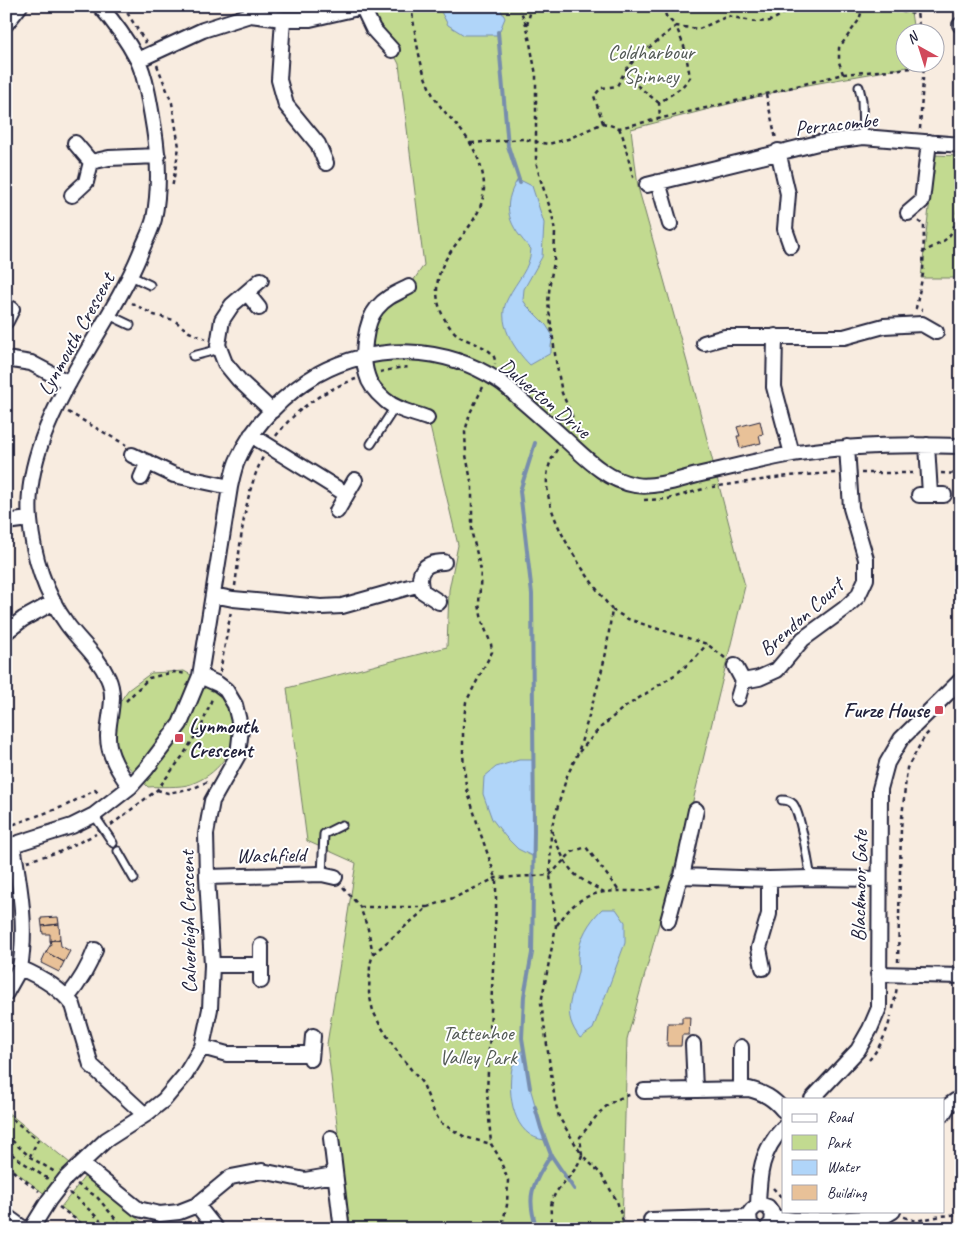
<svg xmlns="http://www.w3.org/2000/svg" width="967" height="1235" font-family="Caveat,sans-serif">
<rect width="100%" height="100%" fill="#f8ece0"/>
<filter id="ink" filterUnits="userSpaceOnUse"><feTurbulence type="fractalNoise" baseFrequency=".02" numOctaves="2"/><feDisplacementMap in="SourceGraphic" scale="10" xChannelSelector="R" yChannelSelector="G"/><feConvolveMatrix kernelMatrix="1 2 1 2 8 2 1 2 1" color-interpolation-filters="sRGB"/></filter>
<g filter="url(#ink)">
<path fill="#c2da90" stroke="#727e66" d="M362,6H910L914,32H904V62L919,63V65L791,88L631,129L638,187L687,362L745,586L694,797L627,1039L622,1229H350L327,1044L356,863L307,841L287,688L447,647L449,590L458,545L428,418L395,407L367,376L375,309L409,287L424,265L399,64L392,50Z
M935,155L961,156V278H921Z
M184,671L221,692C225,702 231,714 232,725C236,753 216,775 191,784C180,788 160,786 148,787L118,756L112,733L117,706L128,690L151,673Z
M6,1111L70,1163L46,1195L6,1164Z
M85,1176L150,1229H89L61,1207Z"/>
<path fill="#b0d5f9" stroke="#778dad" d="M438,6H499L505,18L498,35H464L448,25Z
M518,179L532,186L544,223L542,257L524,289L523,300L527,306L546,325L553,336L551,346V353L530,365C514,349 495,321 508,298C517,280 530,269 531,249C509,226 500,207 518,179Z
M519,760H534V857L518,849L505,836L492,819L483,794L484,777L496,767Z
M602,909H616L625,922V943L593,1029L580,1038C561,1013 572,999 578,972C579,967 578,962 578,957C579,938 589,922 602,909Z
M524,1048L529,1084L545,1140C513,1137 507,1094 512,1068C514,1061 519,1054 524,1048Z"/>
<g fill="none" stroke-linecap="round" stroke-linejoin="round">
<path stroke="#778dad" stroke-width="4" d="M498,32L508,146L520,183
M530,1088L522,1038L524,996L532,953L534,831L532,594L520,491L535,443
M535,1107L541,1128L551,1155C533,1184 525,1195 537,1229
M551,1155L574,1189"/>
</g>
<path fill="#e8c198" stroke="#22223b" d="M760,421L763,434L759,435L761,443L740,448L737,436H740L737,427Z
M58,917L59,924L42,926L41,918Z
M59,924L60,939L50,941V934H43L42,926Z
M60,939L61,946L70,951L64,962L46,952L51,944L50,941Z
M46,952L64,962L59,972L41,963Z
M682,1017H690L689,1035H682L681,1046H667L668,1023H682Z"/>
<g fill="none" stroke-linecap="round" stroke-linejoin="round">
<g stroke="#22223b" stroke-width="11">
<path id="lane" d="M859,87L862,100L863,137
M131,276L150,285
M109,315L130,325
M193,356L220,349
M371,444L395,407
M782,800C786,800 790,801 793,804C801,814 808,863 811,878
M94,815L113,843
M118,851L134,879
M322,874L324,834L342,825"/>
</g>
<g stroke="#22223b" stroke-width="18">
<path id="street" d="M100,6C114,22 127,40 137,59C146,76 151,110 154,129C159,160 160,188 154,219C151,231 144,243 140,254C106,337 21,426 30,520C33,556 45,594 67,624C80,642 98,656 108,678C117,697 108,717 108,737C108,755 120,773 130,787
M362,6L373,29L392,50
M283,19L279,80L286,105L318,144L326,163
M6,24L20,6
M960,25H961
M138,60L203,30L250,15L283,19H310L362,7
M778,151L788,194L785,229L791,246
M91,162L109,158L158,156
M658,182L670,224
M647,185L818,143L863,137L961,145
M72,195L86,182L91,162L75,143
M908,213L922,201L929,142
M261,280L232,305L222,320L218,345L225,363L239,380L272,411
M409,287C397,293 386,297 377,308C365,322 361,357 367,375C369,384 378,394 385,400C396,410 413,413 427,418
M247,293L259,308
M6,321L12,309
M775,336L774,387L792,454
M704,343L725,337H844L884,326L922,324L936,332
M6,359L31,363L69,383
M251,435L346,494
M927,445L930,494
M132,455L174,475L230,487
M141,478L148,462
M919,495H944
M337,511L355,480
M6,522L29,519
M213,595L233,599L321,607L342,606L420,584
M439,602L422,591C416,572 424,562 444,562
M6,632L23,619L54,602
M735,666L743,681
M738,698L743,681L759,678L777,670L803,639L844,609L858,596L866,579V559L851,508L847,447
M13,846C20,886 27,927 20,968C39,976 60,988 73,1005L91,1065L145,1115L164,1100L185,1075L202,1047L210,1009L212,965L207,877L206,834L212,801L238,755L241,729L235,705L226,690L218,684L200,676
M6,847L72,826L94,815L130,787L146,769L180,724L200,676L230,487C232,478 234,467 238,459C254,424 285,393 318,374C375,343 444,345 499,381C507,386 514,393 521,400C536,413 551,426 565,439C586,458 606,480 635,485C655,488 678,480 697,475C729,468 760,460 792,454C848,445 905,444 961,446
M682,876L769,879L811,878L878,879
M207,877L322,874L335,877
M668,921L678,884L682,876L696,810
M261,946V981
M212,965H260
M763,968L759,948L769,914V879
M878,974L961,976
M6,993L20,968
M67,998C80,982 88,969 95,950
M693,1044L695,1089
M202,1047L227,1054H311
M741,1047V1089
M311,1059L313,1036
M644,1091L749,1089C764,1093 773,1098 783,1110
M812,1099L858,1050L870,1029L879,1008L880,789L887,763L901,739L961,680
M943,1114L948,1106L961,1097
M331,1138L341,1222
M82,1164L138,1209L160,1214L179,1212L197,1205L231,1177L262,1171L305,1180L334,1175
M197,1205L216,1229
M758,1205C759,1174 761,1151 783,1128
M6,1216L24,1229
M773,1217L793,1220H834L883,1217L893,1211
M651,1220L748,1217
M31,1229L49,1200L66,1178L106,1140L145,1115
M756,1229L750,1224L749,1214C754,1206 759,1203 768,1207L773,1214L772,1223L766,1229"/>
</g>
<path stroke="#22223b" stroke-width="2.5" stroke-dasharray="4 4" stroke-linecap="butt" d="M123,6L146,43
M411,6C416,37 419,70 434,97C441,109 450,117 458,127C472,142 483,164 484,185C485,232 429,250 438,301C440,313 448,328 459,336C469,343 497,347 495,364
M519,6L527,27L536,75V161L540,178L552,214L555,232L554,262L550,282L548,303L556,361L562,393L573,418L574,429
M663,6L666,16L676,26L699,29L728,16L756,22L770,21L785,13V6
M862,6L917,14
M916,6L920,32
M955,6L956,14
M527,25L532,6
M157,65L172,103L179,147L172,189
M843,74L839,62V48L859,20L863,7
M766,94L776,139
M659,103L634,83L625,71L635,59L676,26L685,49L690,77L682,87L659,103L660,119
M603,123L594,96L601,88L617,86L625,71
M619,128L623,137L634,181
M920,129L924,62
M471,143L523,139L548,144L568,139L603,123L619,128L766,94L843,74L924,67
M918,221L924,225L923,274L916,308L922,310
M922,253C931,247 942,244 949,236C960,222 959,184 961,166
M132,303L154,315L174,320L189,332L206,339
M380,372L398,368L411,367
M483,387L470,413L465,432L466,455L472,486V534L481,570L479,604L482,621L491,644L492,652L466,702L463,727V755L466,786L480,832L496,878V907L487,1092L491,1144L498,1155L508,1180L507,1205L501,1229
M68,412L126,445
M276,436C296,409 324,390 356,379
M861,473H916
M941,473L961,474
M712,487L789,476L836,473
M644,500L668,499L707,488
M235,586C241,542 243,497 263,457
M612,610L628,619L652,627L707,644L725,658
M220,672L231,611
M126,701L149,678L174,672L187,674
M579,752L600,728L622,709L676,674L693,660L707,644
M157,790L168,793L194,788L207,782
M111,825L157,790L182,757L202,725L213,696
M6,827L65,806L95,790L99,794
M552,831C558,846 564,865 577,876C585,882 595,887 604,892
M27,861L59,852L96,834
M343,887L360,907L368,929L373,954L370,965L369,993L373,1011L380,1025L401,1057L423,1084L434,1112L441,1123L465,1137L491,1144
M360,907H428
M557,925C563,917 569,908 578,902C596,889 619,891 640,891C648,890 656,888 663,886
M373,954L428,907L456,897L496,878L550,875L572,852L586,847L619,891
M898,962L901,828L907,768L925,736L931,730
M893,1009L897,987
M869,1060C880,1048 887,1032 891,1016
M6,1114L38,1140L30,1156
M6,1135L30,1157L55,1172
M6,1148L15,1157L48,1179
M6,1166L39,1191
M77,1184L97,1197L124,1229
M773,1188L783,1199
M69,1193L78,1199L109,1229
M59,1207L89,1229
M904,1217L916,1221L941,1216L961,1214
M554,1229C541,1187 571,1187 582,1155L559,1117L555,1101L541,1003L556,926L550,875L551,829L567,776L578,753L598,685L606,653L612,610C587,576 544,520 547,477C548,465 552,457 558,448
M621,1229L623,1221L617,1201L601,1174L582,1155L580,1137C598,1115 604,1101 633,1094
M629,1229L640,1227"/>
<use href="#lane" stroke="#fff" stroke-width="7"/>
<use href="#street" stroke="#fff" stroke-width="14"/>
</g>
</g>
<g fill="#d1495b" stroke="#fff" stroke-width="2">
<rect x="934" y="705" width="10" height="10" rx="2.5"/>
<rect x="174" y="733" width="10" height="10" rx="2.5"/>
</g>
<g text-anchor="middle" stroke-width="4" stroke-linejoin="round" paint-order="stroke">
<g font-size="21" fill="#525954" stroke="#fff">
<text x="651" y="59">Coldharbour<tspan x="651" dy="24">Spinney</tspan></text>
<text x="478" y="1040">Tattenhoe<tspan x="478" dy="24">Valley Park</tspan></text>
</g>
<g font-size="21" fill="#22223b" stroke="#fff">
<text transform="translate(836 124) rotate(-6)" y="7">Perracombe</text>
<text transform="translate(76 334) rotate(-61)" y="7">Lynmouth Crescent</text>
<text transform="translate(545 398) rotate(40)" y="7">Dulverton Drive</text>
<text transform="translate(801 617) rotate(-42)" y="7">Brendon Court</text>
<text transform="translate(271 855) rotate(-1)" y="7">Washfield</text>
<text transform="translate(859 886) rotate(-89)" y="7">Blackmoor Gate</text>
<text transform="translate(188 922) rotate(-91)" y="7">Calverleigh Crescent</text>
</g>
<g font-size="21" font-weight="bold" fill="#22223b" stroke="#fff" text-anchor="end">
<text x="929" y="717">Furze House</text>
<text x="189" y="733" text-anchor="start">Lynmouth<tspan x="189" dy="24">Crescent</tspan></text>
</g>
</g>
<rect width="967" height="1235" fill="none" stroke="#fff" stroke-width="25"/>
<rect x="12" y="12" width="942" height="1210" fill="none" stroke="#22223b" stroke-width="2" filter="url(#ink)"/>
<rect x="782" y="1098" width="162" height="115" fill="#ffffff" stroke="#a7a7b1"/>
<rect x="792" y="1114" width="25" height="8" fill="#ffffff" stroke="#a7a7b1"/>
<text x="827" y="1122" font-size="15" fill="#22223b">Road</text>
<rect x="792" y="1135" width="25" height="15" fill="#c2da90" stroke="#a7a7b1"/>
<text x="827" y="1148" font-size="15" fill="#22223b">Park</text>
<rect x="792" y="1160" width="25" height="15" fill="#b0d5f9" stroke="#a7a7b1"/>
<text x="827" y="1172" font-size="15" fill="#22223b">Water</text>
<rect x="792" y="1185" width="25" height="15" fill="#e8c198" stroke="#a7a7b1"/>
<text x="827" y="1198" font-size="15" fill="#22223b">Building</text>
<g transform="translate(920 48) rotate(321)"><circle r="24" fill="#ffffff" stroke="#a7a7b1"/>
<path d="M0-4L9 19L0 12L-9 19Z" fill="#d1495b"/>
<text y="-8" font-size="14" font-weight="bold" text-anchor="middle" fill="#22223b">N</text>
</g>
</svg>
